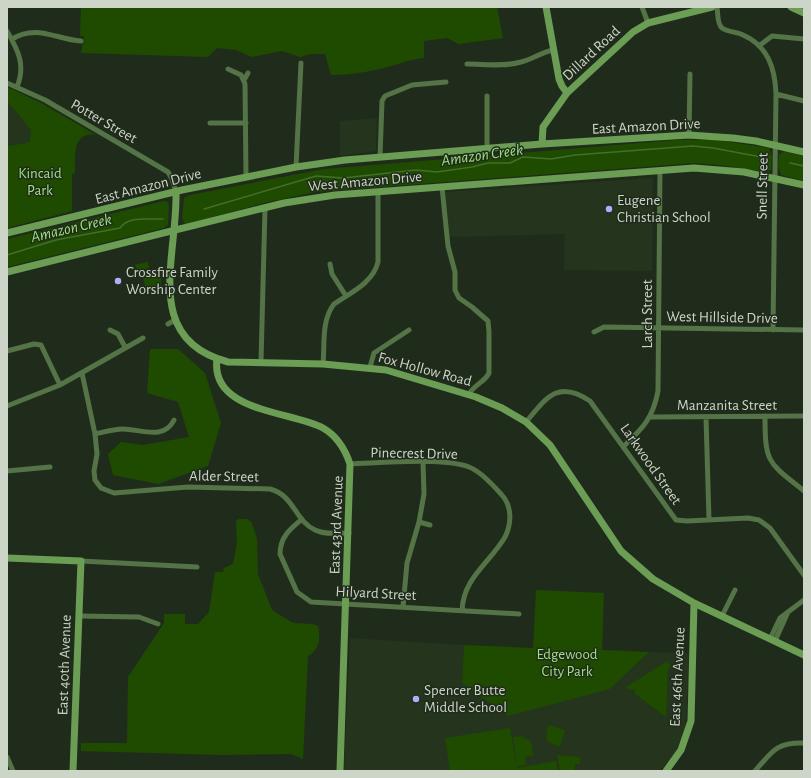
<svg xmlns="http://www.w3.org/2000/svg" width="811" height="778" font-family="'Alegreya Sans',sans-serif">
<rect width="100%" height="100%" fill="#202c1b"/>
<path fill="#24341d" d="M7,101L32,130L30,141L27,143L7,146Z
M377,118L376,151L340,156V121Z
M651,178L653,179L652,271L564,270L565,234L449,237L445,192Z
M350,638L464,645L462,683L610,689L649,652L689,653L686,725L676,751L660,771H344Z"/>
<path fill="#1f4b00" d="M81,7H497L503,38L459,44L447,38L424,41V58C411,59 400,64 387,67C369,72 349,75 331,75L325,54H310L300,57L282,51L252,57L236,50L217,48L208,57L81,53L84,36H80Z
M7,87L41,103L96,135C72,131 75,157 75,173L72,174V211L7,228V146L27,143L30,141L31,130L7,101Z
M677,140H717L769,148L772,157L771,170L767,172L720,165L694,163L315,192L268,202L185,224L182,218L184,198L190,195L324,169Z
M784,151L804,156V181L781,175L778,165L779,155Z
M164,201L168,202L169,205L168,225L164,228L7,267V239Z
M148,262L149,268L137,271L135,265Z
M161,271V290L147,291L142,275Z
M150,349H178L205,373L221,423L208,466L158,484L113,475L108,454L121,442L143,445L189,437L178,402L147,393Z
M239,519H247L251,522L253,526L257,539L258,574L272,610L293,623L312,624L318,626C321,638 319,650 308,656L303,759L291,754L222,755L81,751V743H127L128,677L164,623V614H185V624H198L209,612L215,572H223L224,568L233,564L237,543L236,521Z
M536,590L604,593L602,650L649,652L610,689L508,716L462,683L464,645L533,648Z
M667,661L671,666L668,669L666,717L635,694V690L627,689L626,687Z
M548,725L565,730L560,747L552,744L546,739Z
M510,728L517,768L556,761L558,771H450L445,738Z
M521,736L531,741L533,756L525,757L526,765L517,767L513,737Z
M557,755L580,757V764H575L574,771H560Z"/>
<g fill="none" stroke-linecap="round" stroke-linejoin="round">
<path stroke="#426f2b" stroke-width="1.5" d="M790,163L804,166
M204,209L316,176L343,178L416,170L437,172L472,167L488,163H510L523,157L551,159L575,155L693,146L713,148L767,158
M7,255L56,240L120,228C129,215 149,220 163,219"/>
<path stroke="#547346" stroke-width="5" d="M642,7L648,23
M717,7C718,13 717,24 722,28C728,32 737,32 743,35C768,46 775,68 776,94L773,330
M7,31C18,50 26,65 17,87
M12,39C37,24 55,39 81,41
M759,46L772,36L804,39
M467,64C484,64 504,67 521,62C533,59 541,52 554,50
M228,69L241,75L245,84L246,177
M244,80L248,73
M7,83L45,100L168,172L172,179L176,192
M776,94L804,101
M487,96V153
M210,123H246
M689,135L690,74
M380,157L382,101L385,96L412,85L446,82
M296,167L301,63
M442,187L448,246L455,272V290L459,298L472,307L488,321L489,332V373C486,381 475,384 469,394
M330,264L332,274L346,296
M168,324L175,320
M110,330L118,334L125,347
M594,332L604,327L804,330
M7,351L34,344L41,345L60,385
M261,362L265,208
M323,364C325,344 321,321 334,304C350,293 373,283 378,262V192
M370,367L374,353L409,330
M82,373L95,434L97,454L94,471L95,480L101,488L114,493L188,487L270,489C294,495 295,521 315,530C325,535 338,533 349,533
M7,406L60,385L143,338
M765,416C765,464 768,462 804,491
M650,417L804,416
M706,417L709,520
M526,422C546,398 558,379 590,401L676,520L687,521L748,518L759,520L770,528L804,575
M95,434C104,432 114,429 123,429C140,429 164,441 174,420
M624,446C643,428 653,418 658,391L660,170
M423,462L424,494L419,522L430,525
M350,464C380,463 442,457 469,467C480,471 493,485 501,494C512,505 512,523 505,537C489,564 463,578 462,611
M7,471L50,467
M302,519C290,529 280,537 280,554L297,592L311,602L519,614
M81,561L197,567
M403,607L407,563L419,522
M80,616L139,617L158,624
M722,616L735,590
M770,639L780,618L804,600
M775,641L788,612
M7,757L13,771
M755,771C772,752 776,742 804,743"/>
<path stroke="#6b9d54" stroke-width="7" d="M546,7L559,79L562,86L567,93
M791,7L804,13
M542,144L543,127L567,93L633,32L648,23L712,7
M176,192C178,256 141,339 228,362L323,364L386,370L476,397L502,408L526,422L550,445L621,551L653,579L694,603L804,655
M7,233L182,190L296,167L345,160L542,144L689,135L733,138L756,141L804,152
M7,272L284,203L335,195L694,168L744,172L804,185
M217,359C210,412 291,411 323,428C337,436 345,449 350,464L340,771
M7,558L81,561L73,771
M666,771L681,750L691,721L694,603"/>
</g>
<g fill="#b2adf9" stroke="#202c1b" stroke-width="1.5">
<circle cx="609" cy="209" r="4"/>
<circle cx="118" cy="281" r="4"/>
<circle cx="416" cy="699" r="4"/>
</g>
<g text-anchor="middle" stroke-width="3" stroke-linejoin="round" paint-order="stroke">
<g font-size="15" fill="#cdd5c9" stroke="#202c1b">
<text transform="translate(591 53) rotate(-43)" y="5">Dillard Road</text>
<text transform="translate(104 121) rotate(30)" y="5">Potter Street</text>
<text transform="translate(646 126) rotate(-3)" y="5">East Amazon Drive</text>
<text transform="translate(365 181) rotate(-5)" y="5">West Amazon Drive</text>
<text transform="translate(148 186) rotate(-14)" y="5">East Amazon Drive</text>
<text transform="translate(762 186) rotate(-89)" y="5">Snell Street</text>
<text transform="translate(647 314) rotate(-90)" y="5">Larch Street</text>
<text transform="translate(722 317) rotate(1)" y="5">West Hillside Drive</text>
<text transform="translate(425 369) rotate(15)" y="5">Fox Hollow Road</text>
<text x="727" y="410">Manzanita Street</text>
<text transform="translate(414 453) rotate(1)" y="5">Pinecrest Drive</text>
<text transform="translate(651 464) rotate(55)" y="5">Larkwood Street</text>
<text transform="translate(224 476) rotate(1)" y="5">Alder Street</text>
<text transform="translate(336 525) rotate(-88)" y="5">East 43rd Avenue</text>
<text transform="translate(376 593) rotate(3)" y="5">Hilyard Street</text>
<text transform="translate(64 665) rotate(-88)" y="5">East 40th Avenue</text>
<text transform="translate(677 677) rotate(-87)" y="5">East 46th Avenue</text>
</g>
<g font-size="15" fill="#9fe082" stroke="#202c1b">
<text x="40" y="178">Kincaid<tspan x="40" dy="17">Park</tspan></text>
<text x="567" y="659">Edgewood<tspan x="567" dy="17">City Park</tspan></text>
</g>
<g font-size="15" fill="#cdd5c9" stroke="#202c1b" text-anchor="start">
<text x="617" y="205">Eugene<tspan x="617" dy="17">Christian School</tspan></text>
<text x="126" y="277">Crossfire Family<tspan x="126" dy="17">Worship Center</tspan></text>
<text x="424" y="695">Spencer Butte<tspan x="424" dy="17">Middle School</tspan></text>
</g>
<g font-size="16" font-style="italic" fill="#9ee081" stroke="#202c1b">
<text transform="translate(482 154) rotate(-8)" y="6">Amazon Creek</text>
<text transform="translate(71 227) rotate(-13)" y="6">Amazon Creek</text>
</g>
</g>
<rect width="811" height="778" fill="none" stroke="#cdd5c9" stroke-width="16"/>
</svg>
